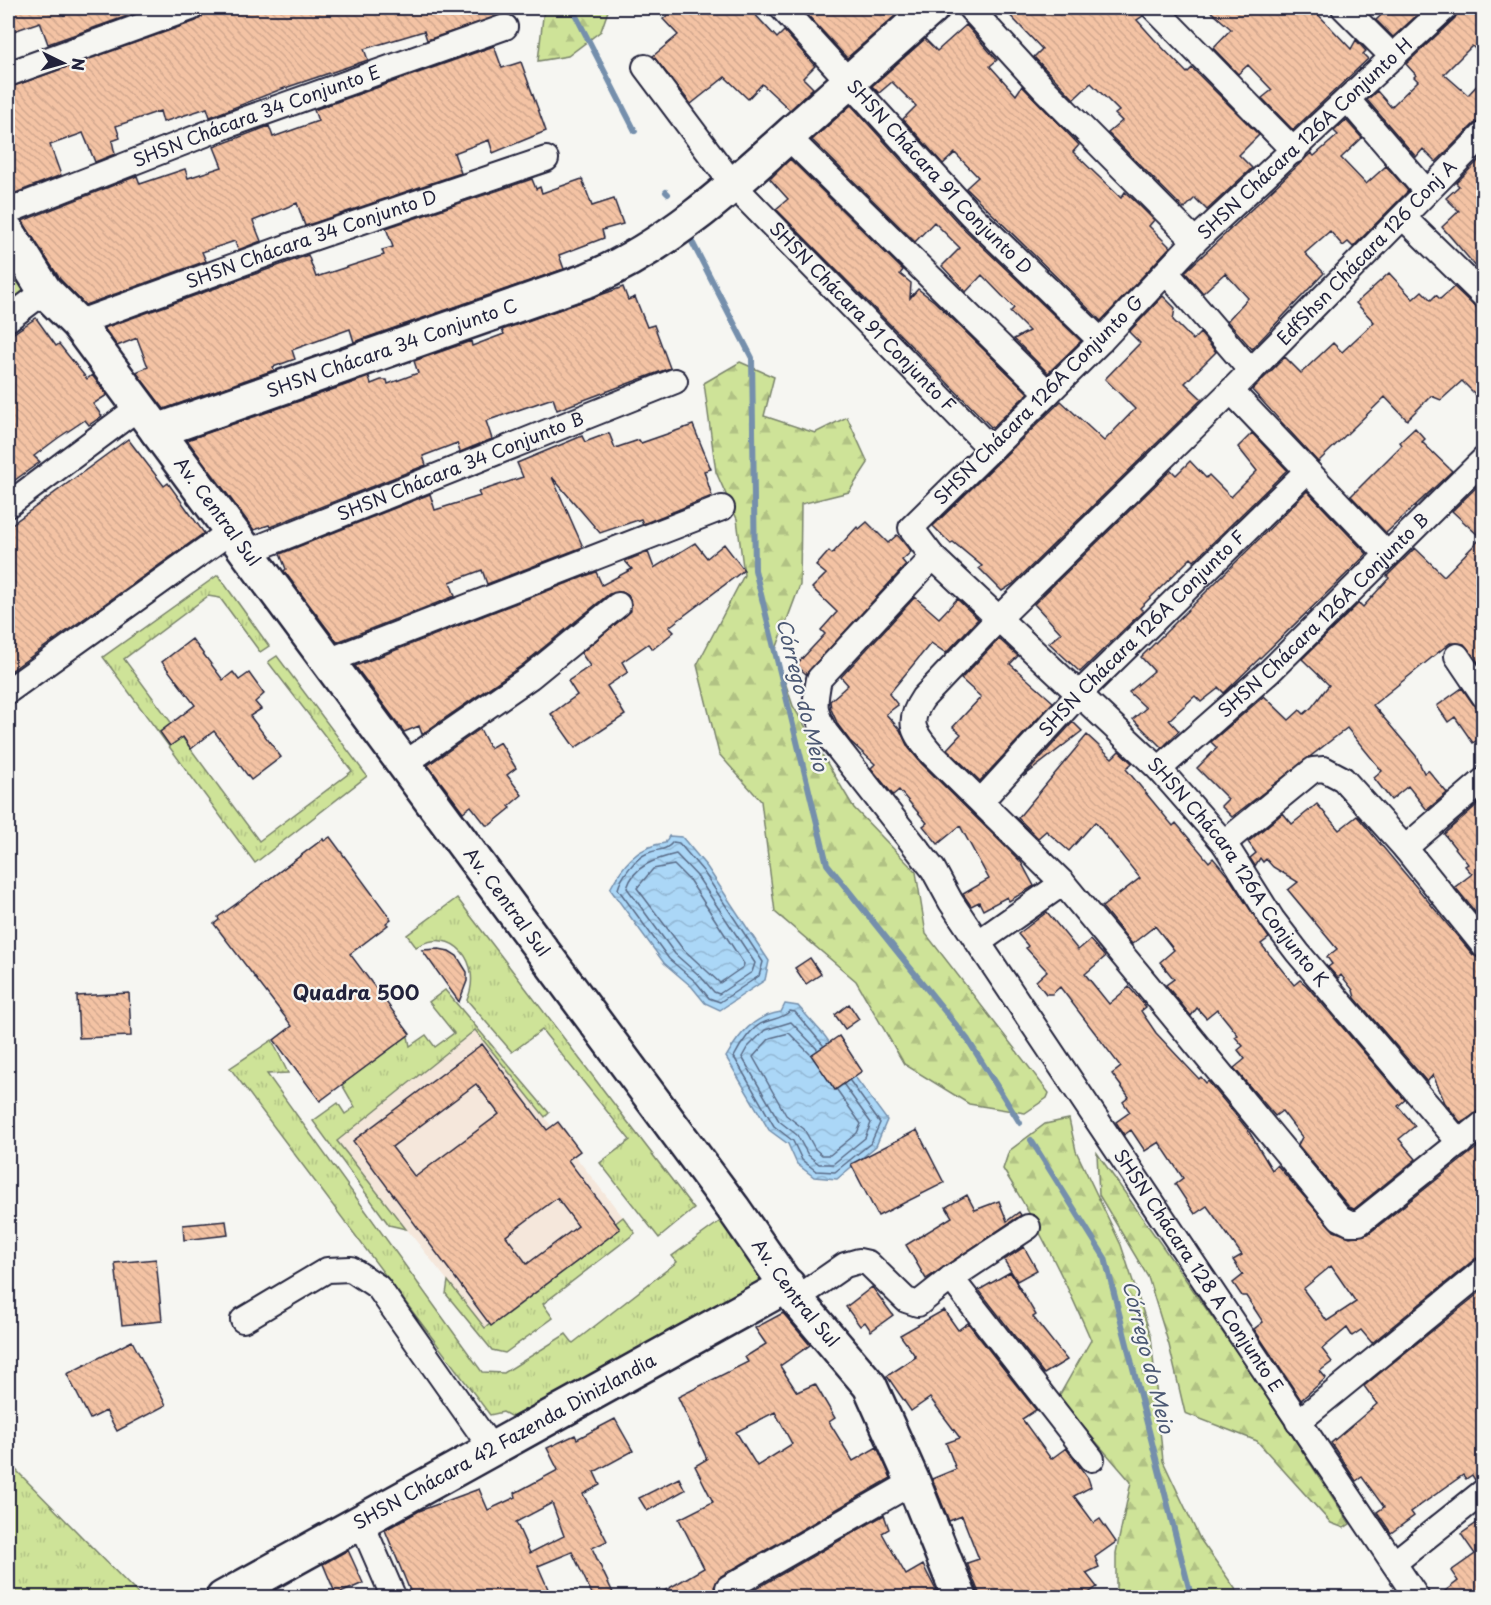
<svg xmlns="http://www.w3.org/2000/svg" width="1491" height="1605" font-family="'Playpen Sans',sans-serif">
<defs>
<pattern id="grass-tufts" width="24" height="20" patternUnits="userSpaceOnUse" patternTransform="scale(1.5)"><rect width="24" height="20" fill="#cee398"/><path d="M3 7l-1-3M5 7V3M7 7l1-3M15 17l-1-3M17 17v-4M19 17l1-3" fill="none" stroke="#b1c284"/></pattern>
<pattern id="forest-firs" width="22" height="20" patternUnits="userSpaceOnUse" patternTransform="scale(1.5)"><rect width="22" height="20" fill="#cee398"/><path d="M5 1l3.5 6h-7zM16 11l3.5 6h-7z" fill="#b1c284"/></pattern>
<pattern id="water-waves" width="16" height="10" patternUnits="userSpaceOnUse" patternTransform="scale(1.5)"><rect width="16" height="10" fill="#abd7f7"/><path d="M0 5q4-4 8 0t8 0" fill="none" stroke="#93b8d5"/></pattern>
<pattern id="building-back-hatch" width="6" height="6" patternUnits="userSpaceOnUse" patternTransform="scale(1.5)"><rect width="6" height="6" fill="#f4c3a4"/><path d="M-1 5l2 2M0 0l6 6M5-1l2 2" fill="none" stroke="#d1a78e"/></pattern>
</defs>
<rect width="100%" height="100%" fill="#f6f6f2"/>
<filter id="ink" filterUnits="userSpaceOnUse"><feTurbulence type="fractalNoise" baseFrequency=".0167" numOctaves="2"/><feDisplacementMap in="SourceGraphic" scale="12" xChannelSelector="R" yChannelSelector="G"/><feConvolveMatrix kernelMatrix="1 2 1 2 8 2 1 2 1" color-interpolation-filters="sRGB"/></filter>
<g filter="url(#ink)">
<path fill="#f5e7db" d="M476,1030L623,1217L485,1328L337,1141Z"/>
<path fill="url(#grass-tufts)" stroke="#78826a" stroke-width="1.5" d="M8,248L33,284L8,308Z
M218,575L269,646L260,652L220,598L208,596L124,659L259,841L352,771L268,662L277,656L367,776L255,863L103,657Z
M457,898L694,1209L659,1238L600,1163L630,1140L542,1030L512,1052L467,1000C483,964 454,925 416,947L407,935Z
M445,990L549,1113L545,1117L475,1030L337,1141L406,1229L389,1225L313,1121L338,1103L345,1114L355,1107L341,1083L407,1032L410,1046L426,1035L435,1047L454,1033L429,1002Z
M272,1040L288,1073L267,1074L482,1372L504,1373L566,1334L573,1343L677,1262L672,1256L726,1217L766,1275L747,1292L512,1417L503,1412L490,1415L230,1068Z
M623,1217L635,1233L543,1304L553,1318L505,1353L492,1350L446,1294L448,1281L485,1328Z
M8,1460L16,1470L141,1597H8Z"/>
<path fill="url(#forest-firs)" stroke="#78826a" stroke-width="1.5" d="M544,8H609L601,31L568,56L538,61Z
M740,362L774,377L764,416L815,433L847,417L868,463L849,492L801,504L800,585L775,652L793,706L854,808L916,872L926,934L1049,1093L1047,1098L1025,1113L969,1104L904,1064L856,981L775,912L761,801L719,754L697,665L744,575L737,519L716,472L704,383Z
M1069,1119L1076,1151L1121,1245L1151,1336L1163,1461L1200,1539L1241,1597H1116V1553L1131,1482L1058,1398L1091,1340C1065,1280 1038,1224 1003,1169L1009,1151L1045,1124Z
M1097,1153L1247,1367L1350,1524L1344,1528L1331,1523L1257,1441L1185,1413L1169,1345L1148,1277L1099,1195Z"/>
<path fill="url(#water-waves)" stroke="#748fac" stroke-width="1.5" d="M669,836L682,837L707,867L769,961L765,980L720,1010L705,1003L692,987L664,963L610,889C622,866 637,846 665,843Z
M785,1004L798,1006L824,1035L887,1120L876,1146L837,1179L814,1177L797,1164L788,1144L769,1130L726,1057C739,1034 754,1016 781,1012Z"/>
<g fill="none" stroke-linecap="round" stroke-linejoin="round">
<path stroke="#596a86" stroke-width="1.5" d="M673,842L679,843L703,871L763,962L759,976L720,1002L709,998L696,982L669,959L618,889C621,877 635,858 648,853C658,849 666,851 673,842Z
M676,854L697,876L755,963L752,972L719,994L714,992L701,977L675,954L627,888C634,865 656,859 676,854Z
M674,865L690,881L744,964L743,967L720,983L682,948L637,888L653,869Z
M823,1045L795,1012L790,1011C782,1019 775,1018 765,1022C752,1026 740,1045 734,1057L774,1126L793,1141L802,1160L816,1171L835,1172L871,1143L880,1123L850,1081
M817,1049L791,1022L765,1030L747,1048L742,1057L779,1121L797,1135L808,1155L819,1164H833L865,1138L871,1123L844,1085
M810,1054L789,1033L770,1038L753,1057L786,1115L804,1129L815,1149L822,1155H830L857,1133L861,1124L837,1090"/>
<path stroke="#748fac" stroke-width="6" d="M572,8L635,131
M666,192L668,194
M688,234L752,358L755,570L827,864L968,1040L1020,1123
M1031,1140L1105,1258L1190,1592L1196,1598"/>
</g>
<path fill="url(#building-back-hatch)" stroke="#22223b" stroke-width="1.5" fill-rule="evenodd" d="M18,8H75L63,15L84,8H150L48,44L40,22L8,33V11Z
M205,8H517V10L427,40L424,31L364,49L368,60L279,90L210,117L207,108L163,122L160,111L116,126L120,138L112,141L115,154L95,162L83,133L50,145L61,175L8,196V88L196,21L202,17Z
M676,8H749L777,38L784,31L815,66L803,78L813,88L790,110L762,84L748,99L725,77L691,104L653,56L678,35L663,19Z
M807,8H904L847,58L804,11Z
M1003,8H1140L1143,16L1137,20L1154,39L1187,73L1192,68L1259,135L1239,155L1252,168L1207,210L1195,198L1184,209L1108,133L1122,121L1115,114L1119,111L1091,83L1074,99L1034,57L1042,49Z
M1207,8H1312L1351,49L1356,40L1366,51L1363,54L1368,59L1293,130L1262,98L1272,90L1248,65L1238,74L1213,48L1231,29Z
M1389,8H1425L1393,37L1376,20Z
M1459,8H1472L1484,19V57L1472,46L1444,74L1468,95L1484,78V120L1474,124L1436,162L1423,149L1416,157L1367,100L1377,91L1391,107L1418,81L1414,77L1416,75L1406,64L1455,18Z
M966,25L997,60L990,66L1016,95L1022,86L1079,145L1073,152L1121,198L1125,192L1138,204L1154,220L1149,226L1170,247L1101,321L966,188L978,177L955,153L943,164L903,119L916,106L892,82L879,93L872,86L925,39L937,51Z
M494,46L502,68L521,62L546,131L493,153L489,140L454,153L461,173L305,226L297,203L253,221L261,241L238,250L235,241L202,252L206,261L85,305L60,279L22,221L137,176L140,184L185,169L188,178L222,167L214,147L269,126L273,137L318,121L314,110Z
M851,105L960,225L1081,341L1048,373L1014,339L1029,331L1010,312L1014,308L982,275L966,292L942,266L960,248L934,222L915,242L812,140Z
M1346,120L1362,138L1341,158L1366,184L1386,166L1408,191L1353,247L1348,242L1343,246L1330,231L1305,253L1324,273L1252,349L1227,321L1248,298L1225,273L1203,293L1185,272L1311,153L1314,156L1338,135L1334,131Z
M1484,155V276L1442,227L1459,211L1446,198L1459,186L1456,183Z
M790,159L903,270L900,274L911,283L910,298L918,289L934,301L1028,393L992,428L776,209L788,199L770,179Z
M532,179L536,189L540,187L542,193L582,179L592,206L614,199L623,224L602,230L604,238L559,255L564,269L354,342L350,329L292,350L295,359L273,367L274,370L164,409L136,372L148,367L137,338L117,346L104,328L308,255L316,277L384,255L382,250L393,247L386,228Z
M1389,273L1413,299L1422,291L1431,300L1436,295L1440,299L1454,287L1474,306L1484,310V403L1462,381L1441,400L1431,396L1407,420L1385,397L1318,462L1252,390L1285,357L1301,373L1333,343L1342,352L1374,322L1356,303Z
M623,287L628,300L635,297L647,327L654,325L670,368L557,410L553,398L486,421L492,439L460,452L457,443L423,456L426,465L270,527L269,525L254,530L187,440L369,377L371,384L381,380H387L388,384L418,373L414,361L471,341L472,346L504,334L502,330Z
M1163,296L1175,308L1173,320L1193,340L1200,333L1216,352L1185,383L1202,399L1013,584L1002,591L979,568L982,566L953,542L951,544L933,526L1061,401L1104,441L1135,409L1105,379L1140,343L1129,332Z
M36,318L56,346L59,344L87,379L92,375L107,395L93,404L102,416L89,425L85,420L58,438L34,456L40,462L8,485V337Z
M693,425L711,469L704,471L712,496L643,524L641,519L600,533L552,477L583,547L487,584L482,570L450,582L455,596L337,642L284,571L286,569L280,554L430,494L435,510L480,496L478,492L523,477L517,463L582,436L585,442L609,433L615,448L639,440L641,443Z
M1415,428L1425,439L1422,442L1452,471L1386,533L1351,496L1402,445L1400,442Z
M1252,433L1287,470L1194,561L1191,558L1140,608L1143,611L1080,672L1049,643L1061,633L1034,604L1171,470L1176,475L1190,461L1206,478L1209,475L1231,497L1257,471L1238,447Z
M128,439L164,486L168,483L204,533L8,673V633L13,629L8,621V527Z
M1484,480V670L1464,644L1450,643L1373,705L1416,756L1424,773L1428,770L1447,793L1427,810L1408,786L1391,800L1374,778L1382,771L1347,728L1232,817L1221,806L1228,799L1197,768L1217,748L1211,742L1264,696L1289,720L1300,710L1304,714L1312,707L1329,685L1302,659L1359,603L1363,607L1389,578L1387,576L1415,548L1444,576L1481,538L1452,511Z
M1307,491L1367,554L1224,693L1219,688L1201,702L1195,696L1169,720L1179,731L1162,748L1133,719L1146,708L1129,692L1154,671L1141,657Z
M867,522L888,543L897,535L901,539L911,552L902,560L906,565L806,674L796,665L825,634L821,630L837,612L812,588L826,574L816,566L829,551L832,554L857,527L859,529Z
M695,543L707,558L724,544L744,570L669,627L674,632L653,649L648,644L622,662L628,672L607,686L625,715L575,748L551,714L577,695L568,681L590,666L581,653L631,611L629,596L622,592L609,594L521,666L422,734L419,726L404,732L355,666L596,572L602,585L632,569L625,561L648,552L654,568Z
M915,597L939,618L957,599L978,619L946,653L931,643L889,694L898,705L886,714L900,730L908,747L921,763L1021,862L1034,886L1009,901L1007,897L983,910L979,902L971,906L963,894L989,879L960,826L938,844L923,826L927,823L899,790L893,795L871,768L875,764L850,741L838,725L831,709L830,701L848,685L841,677Z
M192,639L223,680L233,672L239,680L249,673L264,694L255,702L261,709L250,716L281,757L251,780L214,731L191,749L183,737L170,746L160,732L195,705L162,662Z
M999,639L1018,656L1010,664L1053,702L980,781L947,749L961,734L953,727L981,697L961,679Z
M1462,688L1473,704L1484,710V736L1473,743L1455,717L1448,722L1437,706Z
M1073,722L1082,731L1023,777Z
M480,729L490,748L500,742L516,768L507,775L522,795L509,806L511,808L490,825H486L471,806L463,812L428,765Z
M1087,735L1112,758L1119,751L1132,763L1126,769L1173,826L1176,823L1209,862L1213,858L1228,876L1269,938L1261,944L1294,985L1300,980L1306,985L1405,1100L1398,1106L1415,1126L1399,1139L1416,1159L1354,1209L1349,1207L1298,1145L1302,1137L1282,1111L1275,1116L1234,1068L1245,1059L1238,1050L1243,1046L1235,1037L1238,1035L1217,1009L1206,1018L1197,1008L1191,1016L1166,985L1174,979L1160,962L1174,950L1155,926L1132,944L1102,907L1140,878L1095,822L1069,851L1046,831L1038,838L1018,818Z
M1317,804L1339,830L1357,816L1473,955L1484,960V1109L1461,1123L1445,1103L1433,1075L1427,1082L1355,998L1353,990L1341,975L1338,978L1328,967L1332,964L1327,957L1337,949L1288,890L1298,882L1273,867L1266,859L1263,862L1260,858L1255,866L1250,858L1256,853L1248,842L1283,813L1292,824Z
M1478,804L1484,811V923L1455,887L1472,874L1465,866L1468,864L1444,834Z
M330,837L391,919L386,923L388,925L350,954L410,1034L320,1101L274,1040L292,1026L214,924L219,920L218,917L236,904L323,839L324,841Z
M1047,912L1078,950L1090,940L1105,957L1085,974L1109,1004L1129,987L1146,1007L1141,1011L1156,1033L1199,1079L1201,1077L1206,1083L1208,1081L1248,1130L1272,1170L1277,1165L1334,1231L1350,1237L1368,1234L1484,1142V1256L1475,1259L1372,1343L1361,1330L1352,1336L1347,1328L1322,1349L1332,1362L1320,1371L1326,1378L1301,1400L1254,1329L1263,1322L1246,1296H1242L1233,1283L1243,1275L1233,1260L1242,1255L1207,1206L1195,1214L1175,1184L1183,1178L1159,1142L1145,1151L1131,1130L1124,1135L1116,1122L1130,1112L1123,1102L1129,1097L1112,1074L1121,1067L1060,987L1052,994H1046L1036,981L1047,971L1026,948L1028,946L1018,934ZM1331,1266L1356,1302L1327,1321L1303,1289Z
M439,949L449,951L457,956L467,972V981L459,1002L422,950Z
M810,958L821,974L806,984L795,968Z
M129,993L131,1036L79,1038L77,996Z
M849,1004L859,1019L845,1029L835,1015Z
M839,1036L862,1071L835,1090L811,1055Z
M482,1044L547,1130L558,1122L580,1151L568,1160L620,1229L491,1326L353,1141ZM476,1084L499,1114L415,1177L392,1147ZM557,1198L578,1226L527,1264L506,1236Z
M917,1130L944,1183L878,1216L851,1164Z
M967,1195L975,1210L999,1201L1007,1221L1019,1212L1021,1215L926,1279L906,1245L952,1217L946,1207Z
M226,1221L228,1235L184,1240L183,1225Z
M1024,1247L1037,1270L1017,1281L1004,1260Z
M156,1259L162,1321L122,1325L115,1263Z
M1010,1272L1036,1315L1033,1317L1067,1360L1044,1374L979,1290Z
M872,1287L893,1315L871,1331L865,1322L860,1326L846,1307Z
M1484,1289V1395L1476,1401L1484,1411V1477L1475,1480L1472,1475L1466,1479L1463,1475L1411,1512L1414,1516L1391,1533L1377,1512L1384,1507L1362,1477L1356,1481L1331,1443L1377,1404L1364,1386Z
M944,1310L958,1330L968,1323L1036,1410L1022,1419L1051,1459L1066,1448L1088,1478L1091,1487L1074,1496L1094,1523L1100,1519L1116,1542L1095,1557L1099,1567L1086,1573L1097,1587L1081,1598H1060L1057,1591L1042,1598H981L967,1563L979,1559L962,1516L949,1521L932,1479L956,1469L946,1443L960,1438L930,1398L911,1411L887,1376L916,1357L900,1335Z
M783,1313L810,1345L780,1366L797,1392L815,1384L835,1418L829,1422L853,1461L877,1447L891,1478L721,1576L714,1587L718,1598H652L704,1568L679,1519L713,1502L695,1466L707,1459L678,1397L748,1362L745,1357L766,1344L755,1328ZM775,1412L792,1444L757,1466L736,1432Z
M132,1341L166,1405L117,1431L106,1411L90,1419L67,1374Z
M615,1419L633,1451L594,1472L600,1485L583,1494L607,1541L592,1548L613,1593L603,1598H594L572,1552L538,1566L552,1598H413L385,1530L419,1511L479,1489L488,1510L516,1497L515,1493L558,1470L547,1448L575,1435L577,1439ZM552,1503L564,1536L530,1553L516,1522Z
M679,1478L685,1490L647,1511L639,1498Z
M884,1515L889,1529L882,1533L906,1575L923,1565L940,1598H740Z
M1484,1518V1598H1436L1458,1581L1451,1571L1475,1554L1461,1534Z
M348,1550L363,1583L336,1595L323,1564Z"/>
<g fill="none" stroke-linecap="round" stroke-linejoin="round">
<g stroke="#22223b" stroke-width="28">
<g id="street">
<path id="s1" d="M782,8L971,215L1101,341"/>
<path d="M970,8L1044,89L1195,241"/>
<path d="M1154,8L1294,151"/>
<path d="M1344,8L1393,57"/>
<path id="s2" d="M1445,8L1195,241L1101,341L911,528L933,557L1159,769L1224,843L1272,919L1298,953L1460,1143"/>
<path id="s3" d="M645,67L734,186L990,448"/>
<path d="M8,74L191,8"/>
<path d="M1348,100L1426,191"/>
<path d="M1484,134L1231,391L999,618L923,698C906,723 913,732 932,754L1063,883L1340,1218L1350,1223H1359L1484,1123"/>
<path d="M788,137L1048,393"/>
<path id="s4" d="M8,211L226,126L505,27"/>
<path d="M1403,217L1484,296"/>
<path d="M1167,273L1251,371"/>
<path d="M8,319L45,291"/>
<path id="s5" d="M77,323L292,245L546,159"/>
<path d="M1231,391L1388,555"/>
<path d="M8,505L139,407"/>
<path id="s6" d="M247,552L675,381"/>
<path id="s7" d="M933,557L819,679C814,704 813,711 826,733L933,869L951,902L1417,1598"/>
<path d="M1457,656L1484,696"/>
<path d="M328,661L722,508"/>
<path d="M8,691L231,531"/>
<path d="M404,764L530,677L618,605"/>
<path id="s8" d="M1159,769L1269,672L1484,459"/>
<path id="s9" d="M982,800L1080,693L1307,471"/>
<path d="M1224,843L1313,770L1324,769L1343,779L1405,848L1484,946"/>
<path d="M1405,848L1484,780"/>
<path d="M979,942L1063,883"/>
<path d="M951,1278L1092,1459"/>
<path d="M796,1299L845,1265L859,1261L868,1263L906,1300L918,1304L951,1278L1028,1227"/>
<path d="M243,1320L327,1270L351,1269L378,1287L492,1449"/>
<path d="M1298,1422L1484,1270"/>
<path d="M361,1522L394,1598"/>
<path d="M1394,1563L1484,1491"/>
<path d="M728,1588L913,1482"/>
</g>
</g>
<g stroke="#22223b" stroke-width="38">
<g id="secondary">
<path id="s10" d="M8,232L45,291L77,323L733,1208L796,1299L870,1386L913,1482L960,1598"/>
<path id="s11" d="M157,431L588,280C668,246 732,187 795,130C841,89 886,48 932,8"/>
<path id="s12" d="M223,1598L788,1285"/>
</g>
</g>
<use href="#street" stroke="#f6f6f2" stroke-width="24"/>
<use href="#secondary" stroke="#f6f6f2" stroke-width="33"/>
</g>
</g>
<g text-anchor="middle" stroke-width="4.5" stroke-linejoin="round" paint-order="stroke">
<g font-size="18" fill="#22223b" stroke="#f6f6f2">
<text dy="6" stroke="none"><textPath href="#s4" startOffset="266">SHSN Chácara 34 Conjunto E</textPath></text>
<text transform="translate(1305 139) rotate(-43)" y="6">SHSN Chácara 126A Conjunto H</text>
<text dy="6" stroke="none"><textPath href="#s1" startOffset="231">SHSN Chácara 91 Conjunto D</textPath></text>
<text dy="6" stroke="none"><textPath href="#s5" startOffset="249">SHSN Chácara 34 Conjunto D</textPath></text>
<text transform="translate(1367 253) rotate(-46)" y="6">EdfShsn Chácara 126 Conj A</text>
<text dy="6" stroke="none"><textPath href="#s3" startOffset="332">SHSN Chácara 91 Conjunto F</textPath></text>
<text dy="6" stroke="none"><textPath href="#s11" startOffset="249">SHSN Chácara 34 Conjunto C</textPath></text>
<text transform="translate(1039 400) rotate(-45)" y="6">SHSN Chácara 126A Conjunto G</text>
<text dy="6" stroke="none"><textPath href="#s6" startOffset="230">SHSN Chácara 34 Conjunto B</textPath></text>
<text dy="6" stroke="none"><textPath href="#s10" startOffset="350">Av. Central Sul</textPath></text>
<text dy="6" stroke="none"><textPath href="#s8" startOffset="225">SHSN Chácara 126A Conjunto B</textPath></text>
<text dy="6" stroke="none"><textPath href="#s9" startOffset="231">SHSN Chácara 126A Conjunto F</textPath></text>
<text dy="6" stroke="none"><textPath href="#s2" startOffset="1222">SHSN Chácara 126A Conjunto K</textPath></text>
<text dy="6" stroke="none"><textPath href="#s10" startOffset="836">Av. Central Sul</textPath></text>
<text dy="6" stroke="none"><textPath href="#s7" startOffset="878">SHSN Chácara 128 A Conjunto E</textPath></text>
<text dy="6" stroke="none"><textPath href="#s10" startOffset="1322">Av. Central Sul</textPath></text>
<text dy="6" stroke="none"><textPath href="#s12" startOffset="322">SHSN Chácara 42 Fazenda Dinizlandia</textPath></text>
</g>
<g font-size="20" font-style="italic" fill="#4b5873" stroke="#f6f6f2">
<text transform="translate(802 695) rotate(76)" y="7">Córrego do Meio</text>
<text transform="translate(1148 1357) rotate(76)" y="7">Córrego do Meio</text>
</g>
<g font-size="20" font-weight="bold" fill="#22223b" stroke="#f6f6f2">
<text x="356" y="1000">Quadra 500</text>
</g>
</g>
<rect width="1491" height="1605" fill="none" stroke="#f6f6f2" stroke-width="30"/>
<rect x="15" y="15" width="1461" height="1575" fill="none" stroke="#22223b" stroke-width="2" filter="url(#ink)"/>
<g transform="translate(63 63) rotate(95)" stroke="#f6f6f2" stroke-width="4.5" paint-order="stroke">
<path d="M0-4.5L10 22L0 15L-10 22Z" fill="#22223b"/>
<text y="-9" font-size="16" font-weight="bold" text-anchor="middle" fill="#22223b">N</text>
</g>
</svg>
